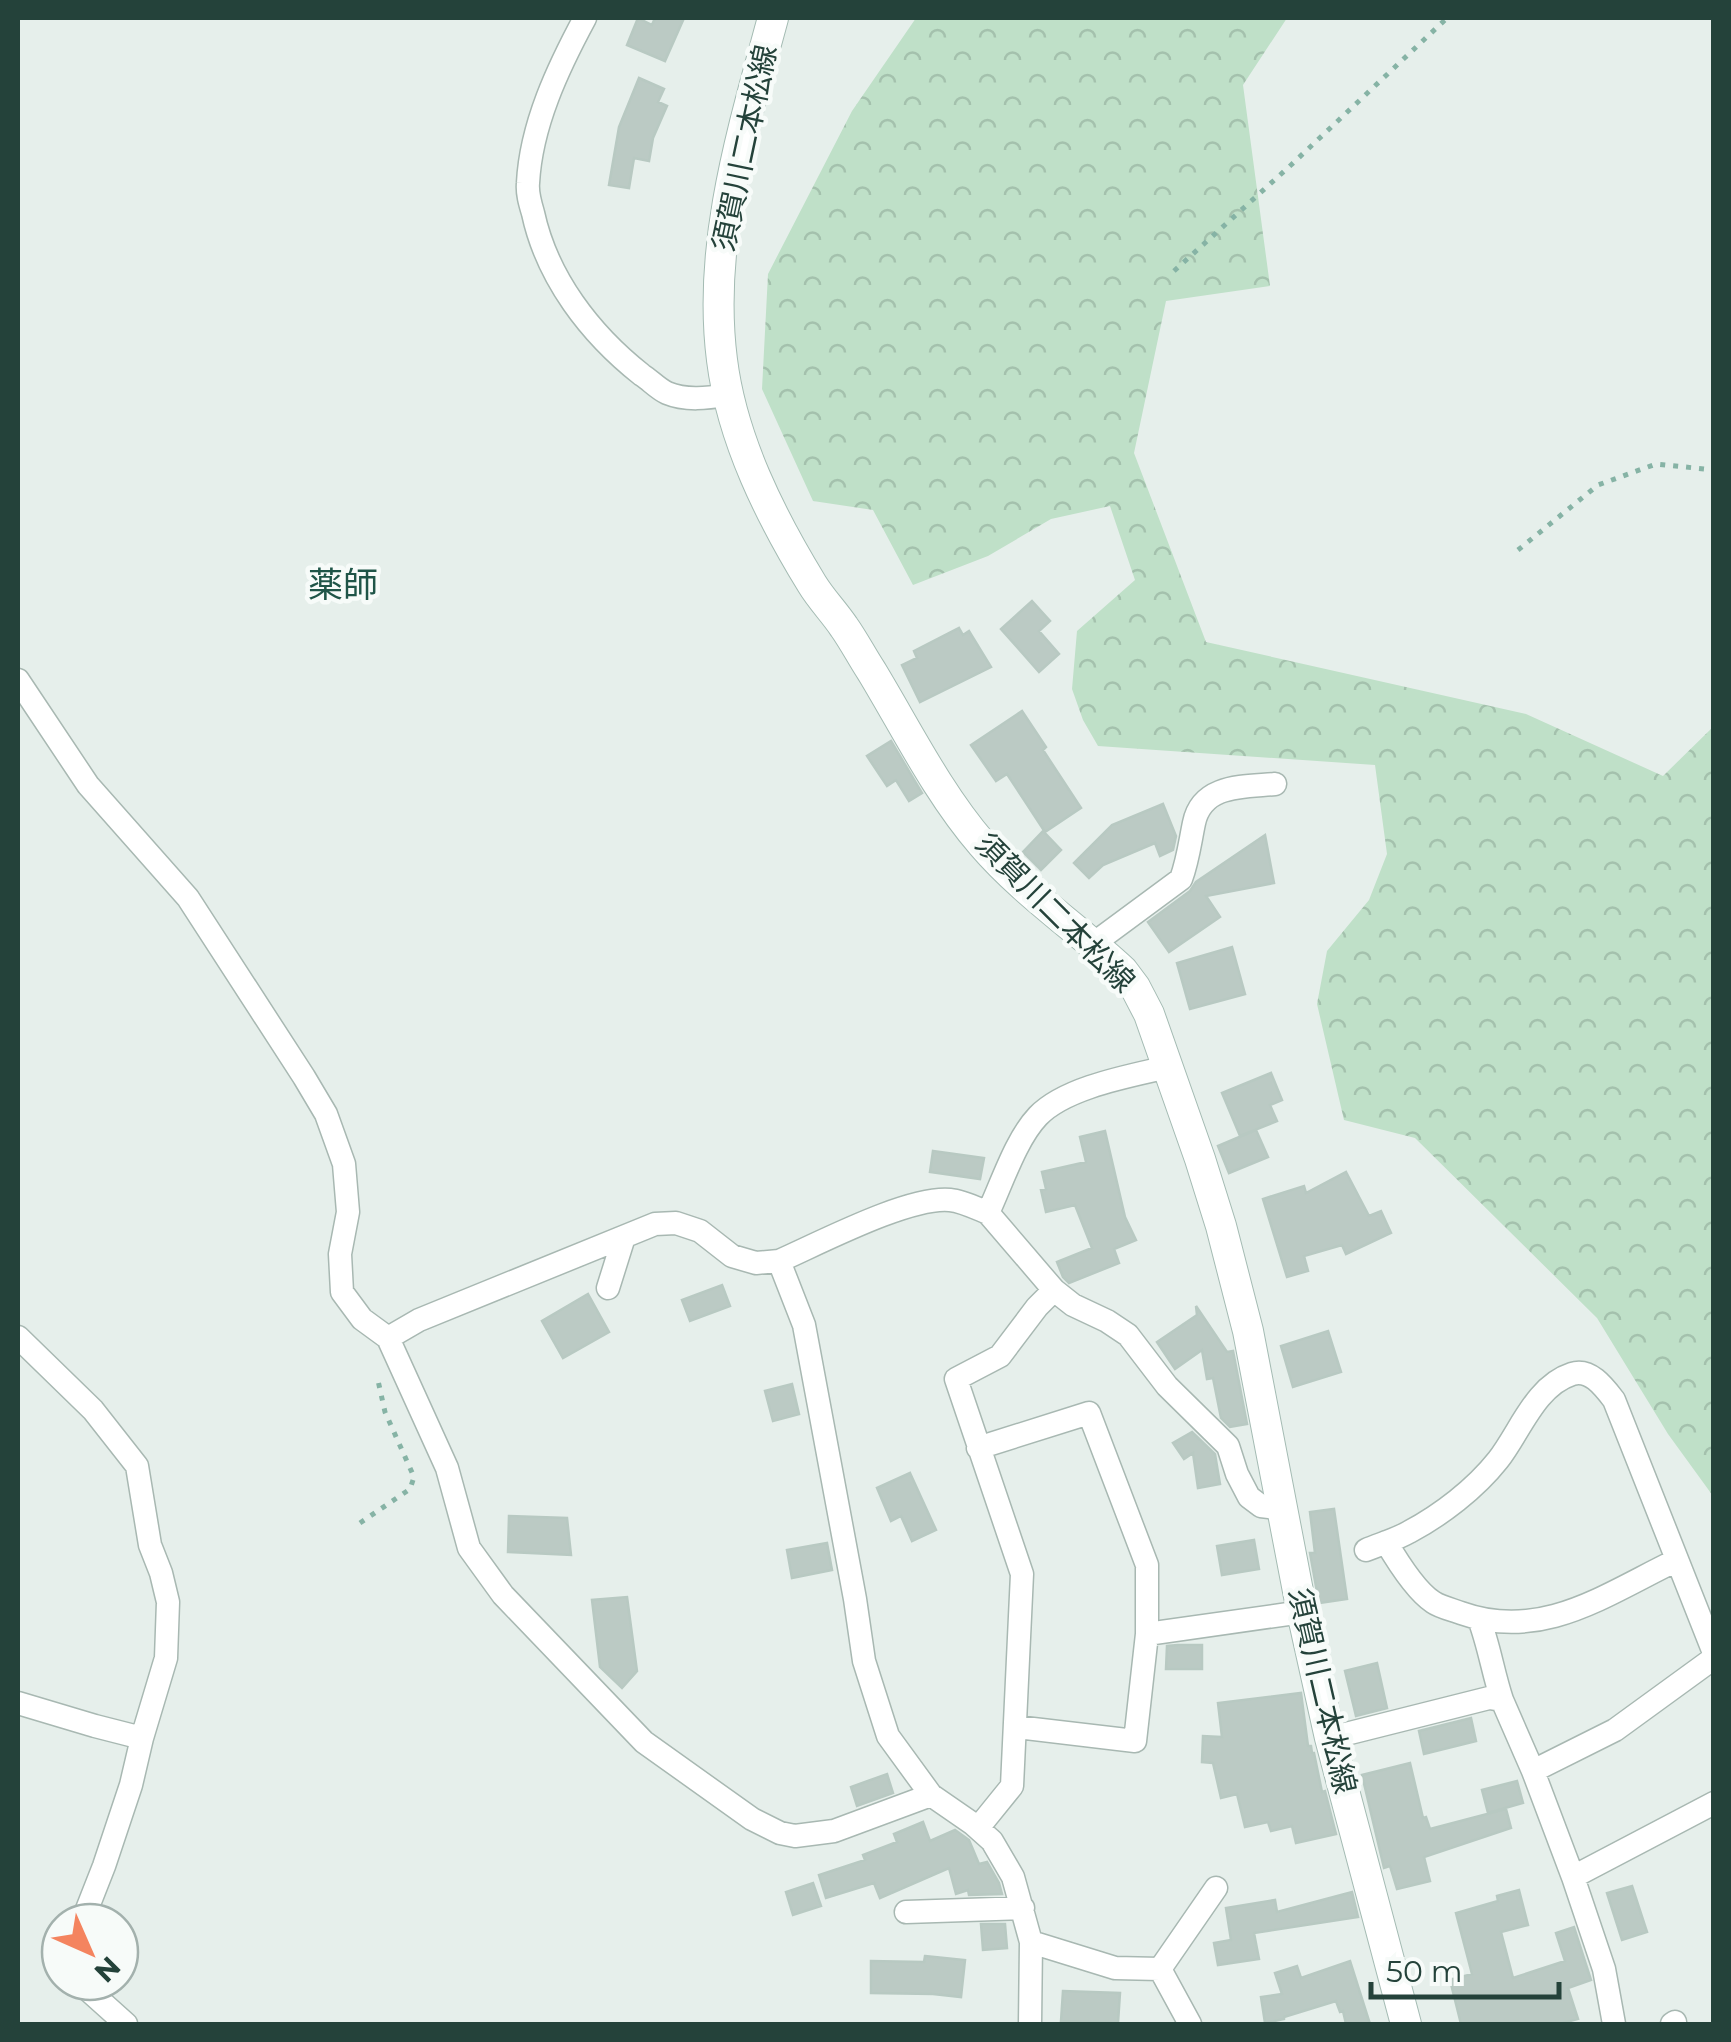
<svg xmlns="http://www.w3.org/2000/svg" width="1731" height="2042" font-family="Montserrat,'Noto Sans JP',sans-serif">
<defs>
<pattern id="forest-crowns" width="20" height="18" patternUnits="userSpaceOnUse" patternTransform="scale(2.5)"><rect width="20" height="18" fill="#bfe0c8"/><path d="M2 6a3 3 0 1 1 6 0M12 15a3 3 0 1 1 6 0" fill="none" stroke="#a4c1ad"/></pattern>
</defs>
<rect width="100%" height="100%" fill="#e6efeb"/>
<path fill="url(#forest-crowns)" d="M916,18H1287L1243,85L1270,286L1166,301L1134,453L1206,642L1526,714L1663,776L1713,727V1496L1668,1434L1597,1318L1415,1138L1344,1120L1317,1004L1327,951L1369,900L1387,854L1375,765L1098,746L1083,720L1072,689L1077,631L1135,580L1110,506L1051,519L988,556L913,585L873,510L813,501L762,389L768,274L852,111Z"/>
<path fill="#bbcac4" stroke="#b8c9c2" stroke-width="2.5" d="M638,18L652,25L655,18H684L665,61L627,45Z
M639,78L664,89L658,102L667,106L653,138L649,161L634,158L629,188L609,185L619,127Z
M1032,601L1050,621L1039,631L1059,654L1039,672L1001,629Z
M959,628L963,635L969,631L991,667L920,702L902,665L917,658L914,651Z
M1022,711L1046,747L1043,750L1081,808L1045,832L1007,774L996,781L971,745Z
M891,741L922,793L909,801L896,780L887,786L867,756Z
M1163,804L1176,836L1173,850L1160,856L1155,843L1103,865L1089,878L1074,863L1112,825Z
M1043,831L1061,850L1041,870L1023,852Z
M1265,835L1274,883L1206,896L1220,917L1169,952L1148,922L1190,891L1196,882Z
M1232,947L1245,994L1190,1009L1177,963Z
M1271,1073L1282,1100L1270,1105L1277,1121L1240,1136L1222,1093Z
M1256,1130L1268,1157L1229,1173L1218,1146Z
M1105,1131L1125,1217L1136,1240L1114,1249L1119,1263L1069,1283L1063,1277L1057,1262L1092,1248L1075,1205L1046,1212L1041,1190L1046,1189L1042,1172L1086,1162L1080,1137Z
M933,1151L984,1158L980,1179L930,1172Z
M1346,1172L1369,1216L1381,1211L1391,1233L1346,1254L1342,1245L1304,1256L1308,1271L1287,1277L1263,1199L1304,1186L1306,1193Z
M722,1285L730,1306L690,1321L682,1300Z
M588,1294L609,1332L563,1358L542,1321Z
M1196,1306L1227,1352L1233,1351L1247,1424L1230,1427L1221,1418L1213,1378L1207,1379L1202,1350L1175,1369L1157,1342L1197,1315Z
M1328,1331L1341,1372L1293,1387L1281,1346Z
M792,1384L799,1414L773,1421L765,1391Z
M1192,1432L1215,1454L1220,1484L1198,1488L1193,1453L1184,1459L1173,1443Z
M910,1473L936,1530L912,1541L901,1516L891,1521L877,1488Z
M1334,1509L1347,1599L1319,1603L1310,1553H1315L1310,1512Z
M509,1516L567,1518L571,1555L508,1552Z
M1254,1540L1259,1569L1222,1575L1217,1546Z
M827,1543L832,1570L792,1578L787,1550Z
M627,1597L637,1671L622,1688L600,1667L592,1600Z
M1178,1645H1202V1669H1166L1167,1646Z
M1377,1663L1387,1708L1356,1716L1345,1671Z
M1301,1693L1308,1746H1311L1312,1753H1314L1322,1792L1325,1791L1336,1834L1296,1843L1292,1826L1271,1831L1268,1822L1245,1827L1237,1794L1221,1798L1213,1763L1202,1762L1203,1736L1222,1737L1218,1703Z
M1471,1718L1476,1741L1424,1754L1419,1731Z
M1410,1763L1423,1818L1426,1817L1430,1829L1506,1809L1511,1828L1424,1857L1430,1881L1397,1889L1390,1866L1384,1868L1362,1775Z
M887,1774L893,1793L857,1806L851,1787Z
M1517,1781L1523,1803L1488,1813L1482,1790Z
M923,1822L930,1841L955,1830L969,1840L979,1864L987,1862L999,1883L1002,1894L969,1895L968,1890L956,1894L949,1868L880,1898L874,1883L826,1898L819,1875L865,1860L863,1855L897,1842L894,1834Z
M813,1883L821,1906L793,1915L786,1892Z
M1632,1886L1647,1932L1622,1940L1607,1893Z
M1519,1890L1528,1925L1501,1932L1513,1978L1565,1961L1556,1933L1574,1927L1591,1980L1568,1988L1578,2019L1559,2024H1461L1450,1980L1472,1974L1456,1913L1498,1901L1497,1896Z
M1352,1892L1358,1917L1254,1933L1259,1959L1218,1965L1214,1943L1231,1940L1226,1908L1275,1900L1277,1912Z
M981,1924H1005L1007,1948L983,1950Z
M925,1956L965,1960L961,1997L933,1994L871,1993V1961L924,1962Z
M1350,1961L1370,2024H1346L1343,2011L1340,2012L1336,2001L1284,2017V2019L1265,2023L1261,1997L1282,1994L1275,1973L1297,1966L1301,1978Z
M1063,1991L1120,1993L1118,2023L1061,2021Z"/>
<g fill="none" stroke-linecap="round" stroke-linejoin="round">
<g stroke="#a8b8b2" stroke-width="25">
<path id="minor" d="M585,18C558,68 531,125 528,183C527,193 530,203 533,213C547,278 590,334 642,375C650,380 658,389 667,393C686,401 708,398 727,395
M18,680L88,785L188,898L304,1077L326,1114L344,1164L348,1212L340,1254L342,1292L362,1319L388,1338
M1093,944L1181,879C1188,860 1190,842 1194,823C1202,784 1243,787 1275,784
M988,1213L1054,1290L1073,1305L1107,1321L1128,1335L1167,1386L1228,1446L1237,1474L1249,1497L1261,1506L1283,1509
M779,1261L756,1263L732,1256L700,1231L676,1223L655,1224L419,1320L388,1338L447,1468L469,1548L503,1595L644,1742L752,1819L780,1833L795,1836L834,1831L931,1795
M608,1288L624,1237
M18,1337L93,1410L137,1466L150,1545L161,1573L168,1602L166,1658L142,1738L131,1785L104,1866L82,1922
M978,1448L1089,1413L1147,1565V1634L1135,1741L1016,1727
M1386,1542C1396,1559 1416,1591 1433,1602C1440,1607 1453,1610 1461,1613C1542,1642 1606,1594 1677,1560
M1366,1550C1380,1544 1395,1540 1409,1532C1441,1515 1475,1489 1498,1460C1520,1432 1535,1386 1572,1374C1590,1368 1604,1387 1614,1400L1714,1653
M1479,1619C1489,1645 1493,1673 1502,1700
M1147,1634L1302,1612
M18,1703L95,1726L142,1738
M1330,1738L1489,1698L1502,1700L1533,1771L1573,1877L1604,1969L1614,2024
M1533,1771L1615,1730L1714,1658
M978,1828L1012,1786L1022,1574L956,1379L1000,1356L1037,1307L1054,1290
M1573,1877L1714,1803
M906,1912L1023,1908
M1031,1942L1115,1968L1160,1969L1190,2024
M1160,1969L1216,1888
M84,1982L87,1989L126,2024
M1030,2024L1031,1942L1013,1877L992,1841L973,1824L931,1795L888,1736L864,1661L855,1599L804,1325L779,1261C820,1243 909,1196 950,1200C962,1201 976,1208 988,1213C1002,1183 1016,1139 1038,1116C1066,1087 1130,1076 1168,1067
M1672,2024L1675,2022"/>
</g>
<g stroke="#a4bbb3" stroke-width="32">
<path id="secondary" d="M773,18C743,129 707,244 722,360C732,440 771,517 812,584C821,599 834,612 844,627C854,641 862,657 872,672C907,730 938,793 982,844C1023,892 1077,928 1123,971L1135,987L1149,1014L1200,1159L1221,1226L1248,1331L1302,1612L1330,1738L1406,2024"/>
</g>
<path stroke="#86b3a5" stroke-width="5" stroke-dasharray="5 8" stroke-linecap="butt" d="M1174,271L1291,165L1447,18
M1518,550L1598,485L1656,464L1714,470
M360,1523L410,1489L414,1477L385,1412L377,1376"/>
<use href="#minor" stroke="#fff" stroke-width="22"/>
<use href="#secondary" stroke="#fff" stroke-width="30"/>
</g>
<g text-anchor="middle" stroke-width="9" stroke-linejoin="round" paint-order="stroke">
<g font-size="30" fill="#24423a" stroke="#f7fbf9">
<text transform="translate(745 148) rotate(-78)" y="10">須賀川二本松線</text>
<text transform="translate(1055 913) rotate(45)" y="10">須賀川二本松線</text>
<text transform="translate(1322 1691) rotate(77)" y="10">須賀川二本松線</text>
</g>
<g font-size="35" fill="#1f5548" stroke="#f7fbf9">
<text x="343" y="597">薬師</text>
</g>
</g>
<rect width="1731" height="2042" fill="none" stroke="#24423a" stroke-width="40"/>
<g transform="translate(90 1952) rotate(135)"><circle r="48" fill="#f7fbf9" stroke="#a3b1ad" stroke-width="2.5"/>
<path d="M0-8L18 38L0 25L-18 38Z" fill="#f4845f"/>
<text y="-15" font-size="28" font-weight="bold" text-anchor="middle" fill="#24423a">N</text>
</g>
<path d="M1371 1982v15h188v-15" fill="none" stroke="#24423a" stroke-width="5"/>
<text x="1386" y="1982" font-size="30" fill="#24423a" stroke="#f7fbf9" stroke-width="8" paint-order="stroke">50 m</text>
</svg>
